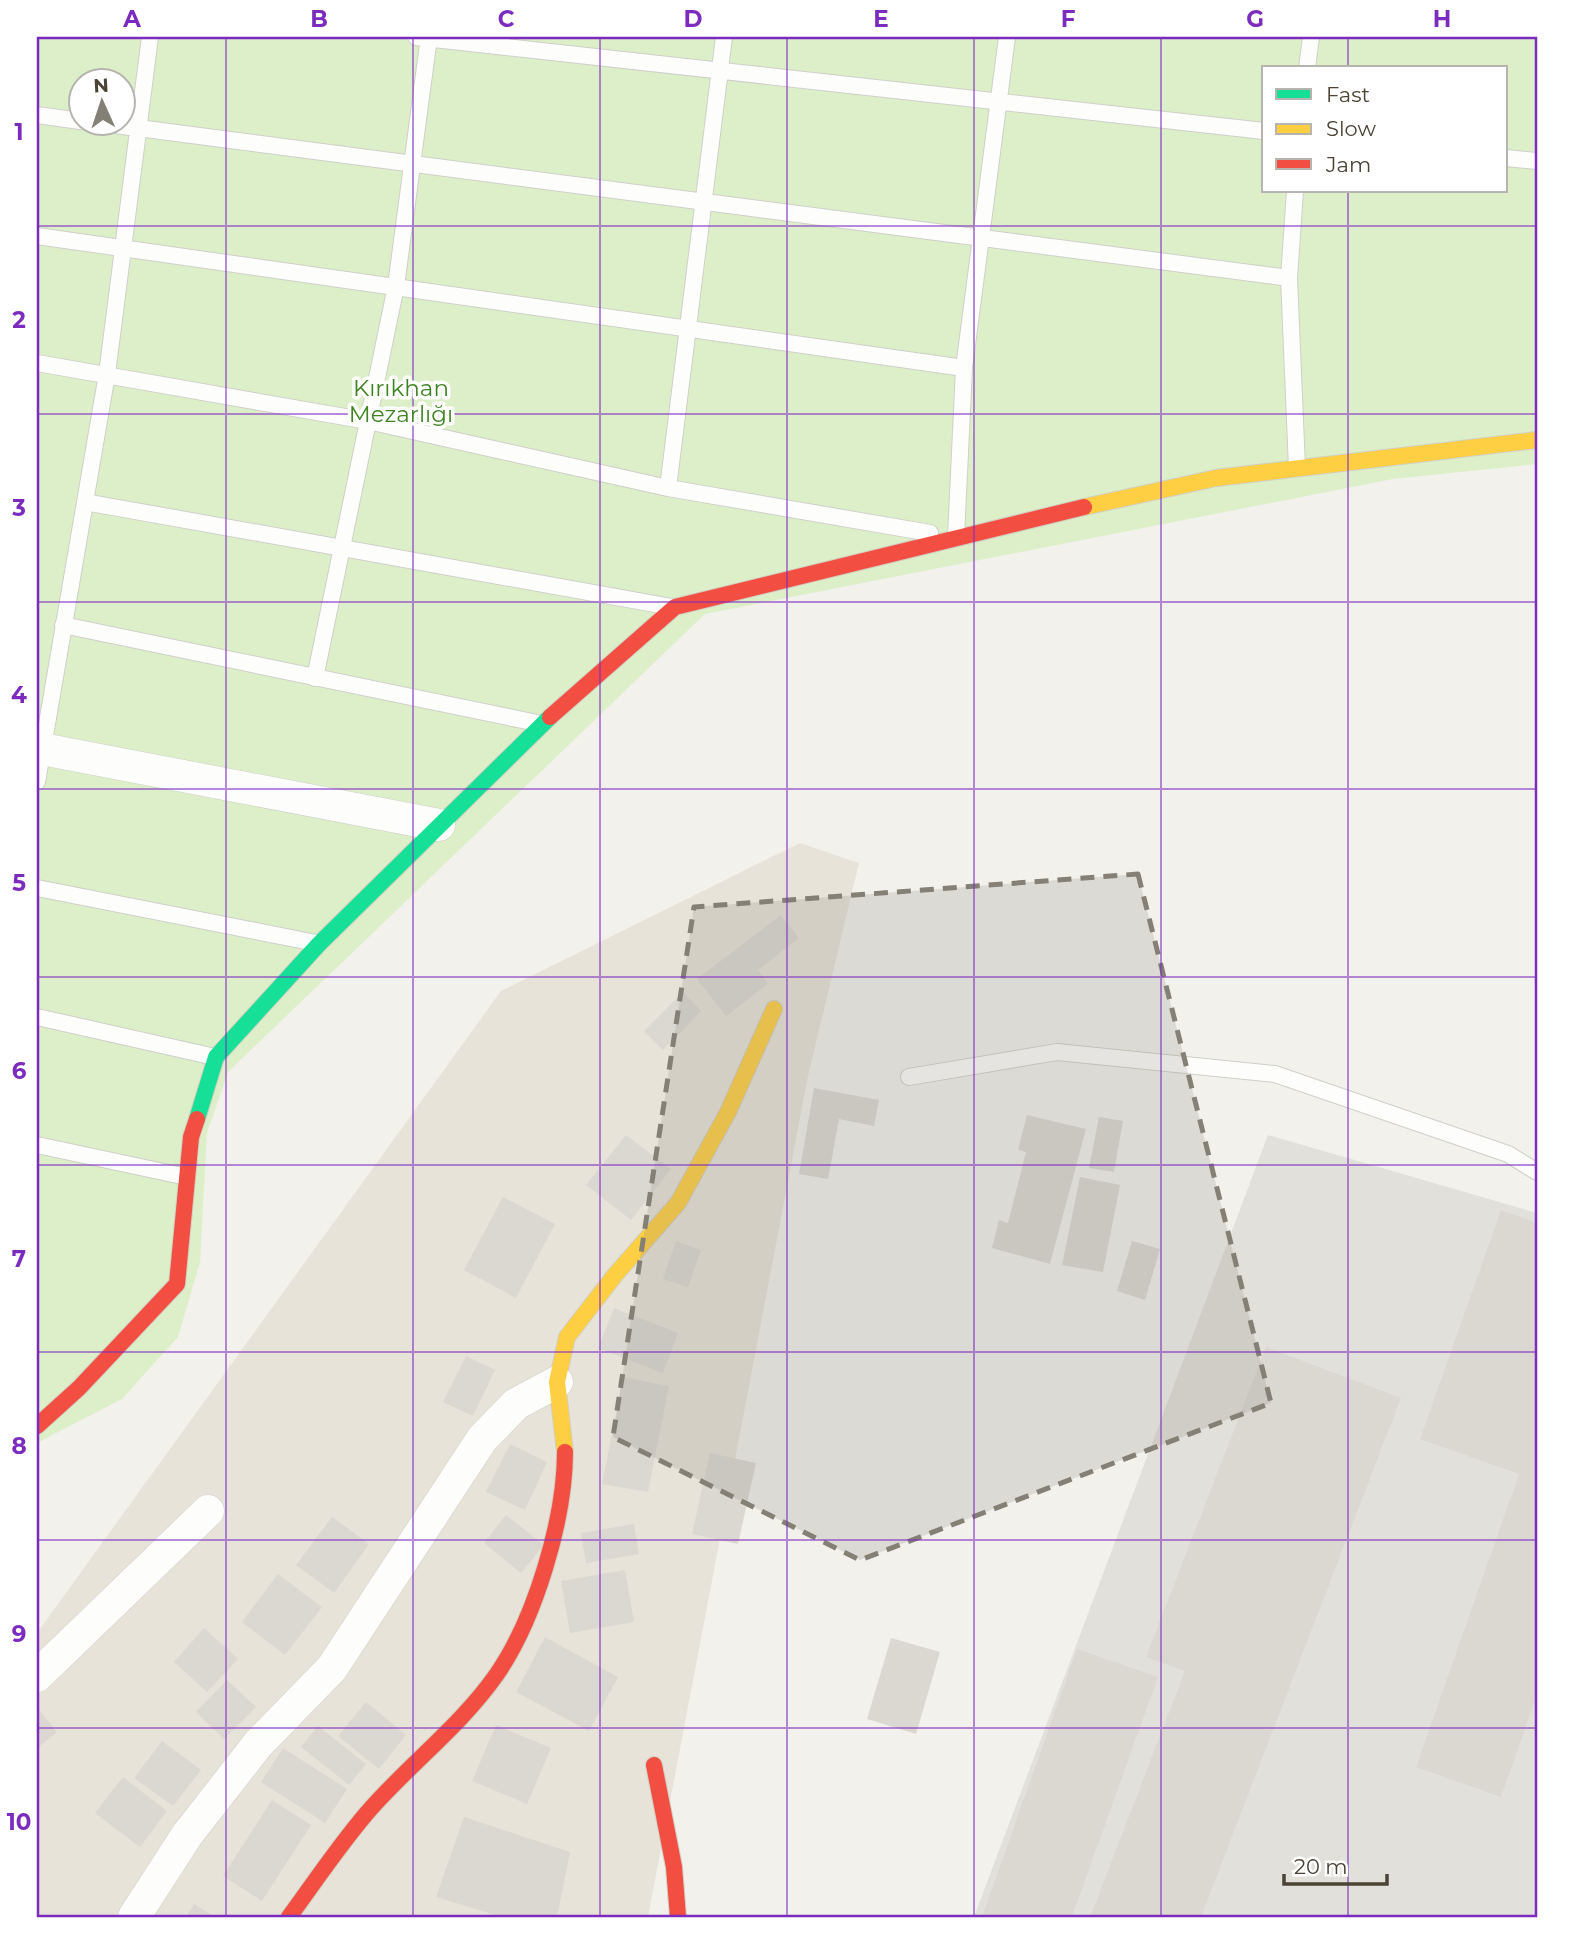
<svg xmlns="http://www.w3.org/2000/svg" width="1574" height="1954" font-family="Montserrat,sans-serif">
<rect width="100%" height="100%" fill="#f2f1ec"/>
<path fill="#e7e3d9" d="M800,843L859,863L808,1076L648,1917H37V1633L501,991Z"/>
<path fill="#e2e0da" d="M1268,1135L1537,1213V1917H974Z"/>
<path fill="#ddefc9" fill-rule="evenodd" d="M37,37H1537V464L1393,479L705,614L228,1072L207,1133L200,1262L178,1337L122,1399L37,1443ZM1264,68H1506V191H1264ZM80,80H122V122H80Z"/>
<path fill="#dbd8d2" d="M781,915L799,938L758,970L768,984L726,1016L697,979Z
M683,992L701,1011L663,1050L644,1031Z
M814,1088L879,1100L874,1126L839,1119L828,1179L799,1174Z
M1027,1115L1086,1129L1050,1264L992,1248L999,1220L1008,1223L1026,1152L1018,1150Z
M1099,1117L1123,1121L1114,1172L1089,1168Z
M626,1135L671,1169L631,1220L586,1185Z
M1080,1177L1120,1185L1103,1272L1062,1265Z
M503,1197L555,1224L516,1298L464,1270Z
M1501,1210L1537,1223V1695L1501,1797L1416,1767L1519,1474L1420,1439Z
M676,1241L701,1250L688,1287L663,1279Z
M1132,1241L1160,1249L1145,1300L1117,1291Z
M614,1308L678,1333L663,1373L598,1348Z
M1266,1347L1401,1398L1201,1917H1090L1185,1671L1146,1657Z
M466,1356L495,1370L473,1416L443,1402Z
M623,1377L669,1386L648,1492L602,1484Z
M510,1444L547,1462L525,1510L486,1492Z
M710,1453L756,1463L738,1544L692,1534Z
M506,1515L544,1545L521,1573L484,1543Z
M332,1517L369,1544L334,1593L296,1565Z
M634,1524L639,1554L586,1563L581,1533Z
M625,1570L634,1622L570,1633L561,1581Z
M278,1574L322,1607L285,1655L242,1622Z
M204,1628L238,1659L207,1692L174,1662Z
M545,1637L618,1677L589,1731L516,1692Z
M891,1638L940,1652L916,1734L867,1719Z
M1077,1649L1158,1677L1072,1917H982Z
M227,1680L256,1707L224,1739L196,1712Z
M366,1702L406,1735L379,1769L338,1736Z
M37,1707L57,1732L37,1748Z
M496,1725L551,1748L527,1804L472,1781Z
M318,1726L366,1764L349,1785L301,1747Z
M162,1741L201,1770L173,1806L134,1778Z
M283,1748L347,1789L325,1823L261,1782Z
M123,1777L167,1811L140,1847L95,1813Z
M272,1800L311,1825L262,1901L223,1876Z
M464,1817L570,1852L557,1917H502L436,1897Z
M194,1904L215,1917H186Z"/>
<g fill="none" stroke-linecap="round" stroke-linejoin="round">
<g stroke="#d0cfc9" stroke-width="18">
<path id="lane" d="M416,37L1264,131
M1307,68L1311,37
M37,115L80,121
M92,122L1289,278
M1506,158L1537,161
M1295,191L1289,278L1297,468
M37,236L964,368
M37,363L368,421L668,488L930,533
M668,488L724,37
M85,502L672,607
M956,537L964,368L1007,37
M63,625L537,723
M315,678L396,286L429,37
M37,782L107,374L150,37
M37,888L316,943
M37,1017L215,1057
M909,1077L1057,1052L1275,1074L1508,1154L1537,1172
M37,1145L187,1177"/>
</g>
<g stroke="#d0cfc9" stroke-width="33">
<path id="street" d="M37,744L42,749L439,825
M37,1676L208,1511
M134,1917L187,1835L258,1744L332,1668L482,1439L516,1404L557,1382"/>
</g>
<g stroke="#d2cfc2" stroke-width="18">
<path id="fast" d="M197,1119L216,1057L319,944L550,717"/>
</g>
<g stroke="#d2cfc2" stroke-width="18">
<path id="slow" d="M1084,507L1216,478L1537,440
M565,1452L557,1382L567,1337L615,1275L678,1203L728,1112L774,1009"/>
</g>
<g stroke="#d2cfc2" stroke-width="18">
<path id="jam" d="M550,717L675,607L1084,507
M37,1426L79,1388L177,1284L191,1137L197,1119
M654,1765L674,1867L678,1917
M289,1917C314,1883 338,1847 366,1814C407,1766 460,1727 497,1674C535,1619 565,1519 565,1452"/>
</g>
<use href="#lane" stroke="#fdfdfc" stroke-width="16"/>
<use href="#street" stroke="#fdfdfc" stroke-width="32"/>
<use href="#fast" stroke="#16e098" stroke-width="16"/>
<use href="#slow" stroke="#ffcf43" stroke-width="16"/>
<use href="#jam" stroke="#f24e42" stroke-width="16"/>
</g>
<path fill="#858076" fill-opacity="0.2" stroke="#858076" stroke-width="5" stroke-dasharray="14 9" stroke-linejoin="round" d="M1138,874L1271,1403L860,1560L613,1437L694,907Z"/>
<path fill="none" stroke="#7b2cbf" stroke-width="2" stroke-opacity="0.55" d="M226,37V1917M413,37V1917M600,37V1917M787,37V1917M974,37V1917M1161,37V1917M1348,37V68M1348,191V1917M37,226H1537M37,414H1537M37,602H1537M37,789H1537M37,977H1537M37,1165H1537M37,1352H1537M37,1540H1537M37,1728H1537"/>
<g text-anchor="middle" stroke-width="7" stroke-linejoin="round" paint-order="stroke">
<g font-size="23" fill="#408322" stroke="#fff">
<text x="401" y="396">Kırıkhan<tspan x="401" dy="26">Mezarlığı</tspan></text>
</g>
</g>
<rect width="1574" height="1954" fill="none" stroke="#ffffff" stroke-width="77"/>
<rect x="1262" y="66" width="245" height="126" fill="#ffffff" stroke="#b7b4af" stroke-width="2"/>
<rect x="1276" y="89" width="35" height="10" fill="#16e098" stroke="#b7b4af" stroke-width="2"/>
<text x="1326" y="102" font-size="21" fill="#4a4336">Fast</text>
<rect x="1276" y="124" width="35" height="10" fill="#ffcf43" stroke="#b7b4af" stroke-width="2"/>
<text x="1326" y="136" font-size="21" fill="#4a4336">Slow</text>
<rect x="1276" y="159" width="35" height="10" fill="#f24e42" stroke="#b7b4af" stroke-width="2"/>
<text x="1326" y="172" font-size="21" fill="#4a4336">Jam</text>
<g transform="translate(102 102) rotate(357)"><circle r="33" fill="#ffffff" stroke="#b7b4af" stroke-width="2"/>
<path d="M0-5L12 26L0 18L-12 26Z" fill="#858076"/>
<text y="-10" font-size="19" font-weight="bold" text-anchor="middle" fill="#4a4336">N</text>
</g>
<path d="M1284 1874v10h103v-10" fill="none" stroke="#4a4336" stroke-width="3.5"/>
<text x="1294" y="1874" font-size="21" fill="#4a4336" stroke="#ffffff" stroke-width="5" paint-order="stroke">20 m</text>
<rect x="38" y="38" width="1498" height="1878" fill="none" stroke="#7b2cbf" stroke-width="2.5"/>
<g font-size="23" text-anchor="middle" font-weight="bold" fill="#7b2cbf">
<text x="132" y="27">A</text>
<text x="319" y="27">B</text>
<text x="506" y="27">C</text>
<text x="693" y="27">D</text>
<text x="881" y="27">E</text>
<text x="1068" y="27">F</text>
<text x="1255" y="27">G</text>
<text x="1442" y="27">H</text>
<text x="19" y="140">1</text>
<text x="19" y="328">2</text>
<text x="19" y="516">3</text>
<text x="19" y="703">4</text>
<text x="19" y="891">5</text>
<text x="19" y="1079">6</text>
<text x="19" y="1267">7</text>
<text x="19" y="1454">8</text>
<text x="19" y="1642">9</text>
<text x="19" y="1830">10</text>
</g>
</svg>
